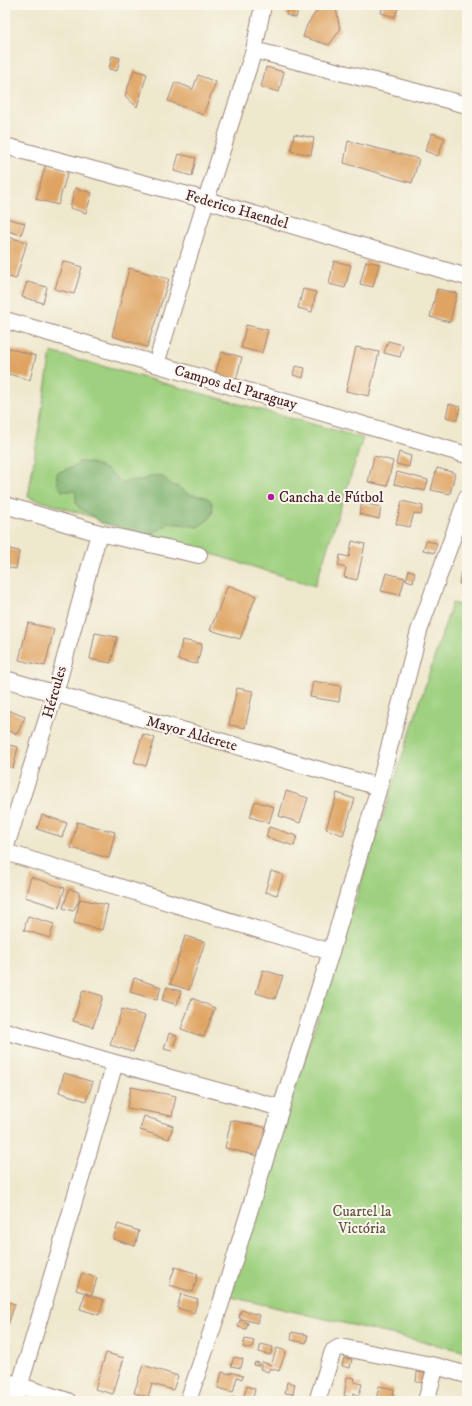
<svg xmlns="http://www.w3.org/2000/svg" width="472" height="1406" font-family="'IM FELL DW Pica',serif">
<rect width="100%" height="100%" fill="#fbf7ec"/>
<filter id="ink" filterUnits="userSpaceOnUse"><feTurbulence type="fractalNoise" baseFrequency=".025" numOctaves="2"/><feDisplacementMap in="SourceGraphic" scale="8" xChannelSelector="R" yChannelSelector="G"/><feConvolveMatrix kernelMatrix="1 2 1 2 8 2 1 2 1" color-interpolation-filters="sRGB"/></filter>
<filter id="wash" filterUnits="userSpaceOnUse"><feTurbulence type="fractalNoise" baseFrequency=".012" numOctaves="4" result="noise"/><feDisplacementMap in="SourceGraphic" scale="16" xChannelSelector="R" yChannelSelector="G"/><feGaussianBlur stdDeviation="0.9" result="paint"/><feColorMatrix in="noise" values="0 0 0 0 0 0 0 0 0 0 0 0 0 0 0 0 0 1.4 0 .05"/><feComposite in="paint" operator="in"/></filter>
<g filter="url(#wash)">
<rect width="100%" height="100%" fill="#eee8cd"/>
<path fill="#9ed07f" stroke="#747855" d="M51,352L363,438L315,586L28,497Z
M452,603L467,607V1352L227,1296Z"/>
<path fill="#7eb26e" stroke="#64684c" d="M79,462C96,461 110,471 122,483L133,480L138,481L156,475L163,477L172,485L178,487L188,494L206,497L211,501L213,507L212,514L209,519L198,527L170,523L149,536L130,534L119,527L101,523L90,514L79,508L76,503V497L75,491H62C58,485 56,481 57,473L75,466Z"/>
<g id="blocks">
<path fill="#dfa464" d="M281,5H299L296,18L286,15L288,8L281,6Z
M383,5H399L395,17L381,13Z
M320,6L336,8L340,30L329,45L303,37L307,25Z
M112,56L120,58L117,71L109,69Z
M266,67L284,72L279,92L261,87Z
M134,70L147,74L137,107L125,96Z
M198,75L216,82L203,115L168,101L175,82L193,89Z
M432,133L445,138L438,156L425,151Z
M294,134L314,138L311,155L291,151Z
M348,141L419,159L412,183L344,163Z
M179,154L196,158L192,176L174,171Z
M46,164L68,171L58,205L36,199Z
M75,188L92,193L86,213L70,208Z
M5,218L25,223L21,235L5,230Z
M8,237L27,242L16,279L5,276V248Z
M63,261L82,267L74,294L55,289Z
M334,261L351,265L345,288L329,284Z
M366,261L379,264L373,287L360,284Z
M129,268L169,279L147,347L112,336Z
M27,282L47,287L43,303L22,297Z
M303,289L316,292L312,312L298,308Z
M437,289L457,293L450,322L430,317Z
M246,325L268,330L262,353L241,348Z
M388,341L403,345L400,357L384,353Z
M5,347L36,356L30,380L5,373Z
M356,347L379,352L369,396L346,391Z
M222,352L242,357L236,380L215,375Z
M295,366L305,368L303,378L293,375Z
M449,404L460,407L457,420L446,417Z
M399,452L411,456L409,467L396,464Z
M374,456L393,461L387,486L368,482Z
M437,468L455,473L450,494L431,490Z
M397,472L428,480L425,491L394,484Z
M402,501L423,506L421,515L414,513L410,527L396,524Z
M362,503L381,507L379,519L359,514Z
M352,541L365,544L357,580L344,577L346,568L338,566L340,555L349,557Z
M426,541L437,543L434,553L423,550Z
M5,548L19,551L16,569L5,567Z
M409,570L415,572L413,582L406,580Z
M461,572L467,574V586L459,584Z
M386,573L405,578L400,595L381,591Z
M228,585L256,596L240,639L210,630Z
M28,623L54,629L45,666L19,660Z
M95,633L117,637L111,663L90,659Z
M182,640L202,644L197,664L178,660Z
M313,681L341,686L339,702L310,697Z
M237,688L253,691L245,728L229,725Z
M5,709L25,717L17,734L5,730Z
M143,734L155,738L146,766L134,762Z
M5,744L18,747L13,768L5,765Z
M286,791L308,798L300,823L279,816Z
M337,793L355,799L343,835L326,829Z
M255,801L274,807L269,823L250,817Z
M42,815L67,823L62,837L37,829Z
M77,822L115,832L109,858L71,848Z
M269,827L297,836L294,846L266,837Z
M271,871L283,875L277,895L265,892Z
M31,877L65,888L59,908L25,897Z
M69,889L79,892L80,899L73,911L63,908Z
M80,899L108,905L102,930L74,923Z
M28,916L54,924L50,938L24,930Z
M185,936L205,942L189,990L170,984Z
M263,970L283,976L275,999L256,993Z
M134,978L161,987L157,1000L130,992Z
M167,987L181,991L177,1005L162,1000Z
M83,990L103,996L93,1027L73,1021Z
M192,998L215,1008L204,1037L181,1029Z
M122,1009L145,1016L133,1052L110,1045Z
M169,1033L177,1036L172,1051L164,1049Z
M64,1073L93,1082L86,1101L59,1092Z
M131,1087L176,1096L172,1116L127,1108Z
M144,1116L173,1126L169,1139L140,1130Z
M231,1120L268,1128L262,1157L225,1148Z
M118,1224L139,1231L135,1246L113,1239Z
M175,1267L198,1274L193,1292L169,1285Z
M82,1273L97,1278L92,1295L76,1290Z
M85,1294L104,1300L99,1315L80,1309Z
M181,1294L198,1299L194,1313L177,1308Z
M5,1301L15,1304L8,1325L5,1324Z
M241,1310L259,1315L257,1323L239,1318Z
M240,1320L248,1323L246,1329L238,1327Z
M292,1332L308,1335L306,1343L291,1340Z
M245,1339L254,1341L251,1349L243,1347Z
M261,1344L273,1347L270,1355L259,1352Z
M277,1348L286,1351L279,1371L270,1368L268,1372L260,1369L262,1362L271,1365Z
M106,1353L124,1358L113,1394L95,1389Z
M234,1357L243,1359L241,1368L231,1366Z
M344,1358L352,1359L350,1368L342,1366Z
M255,1362L259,1363V1366L254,1365Z
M143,1365L178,1376L173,1390L152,1384L148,1397L134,1393Z
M222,1372L231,1374V1372L243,1376L242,1379L237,1377L233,1392L218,1388Z
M417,1372L427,1374L426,1383L416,1382Z
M347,1377L355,1378L354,1382L362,1384L359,1395L353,1393V1397L344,1396Z
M287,1382L295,1384L293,1394L285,1393Z
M247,1386L255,1389L253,1398L244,1396Z
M379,1386L394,1389L392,1401L376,1400Z
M464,1391H467V1401H462Z
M232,1397L246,1401H230Z"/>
</g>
</g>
<g filter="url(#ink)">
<use href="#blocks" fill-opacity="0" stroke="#9c847c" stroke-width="1"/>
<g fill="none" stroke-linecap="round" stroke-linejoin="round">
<g stroke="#9c847c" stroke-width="18">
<path id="street" d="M254,50L467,105
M5,146L206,200L467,277
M5,320L467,455
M156,364L206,200L254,50L263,5
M5,505L99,533L199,555
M5,679L379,787
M5,849L55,694L99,533
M5,852L331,952
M5,1031L115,1063L281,1108
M5,1381L68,1401
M15,1401L115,1063
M188,1401L221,1303L281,1108L331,952L379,787L419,631L467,497
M317,1401L333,1351L340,1347L436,1366L467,1375
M426,1401L436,1366"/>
</g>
<use href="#street" stroke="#fff" stroke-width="16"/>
</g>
</g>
<circle fill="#b5179e" stroke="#fbf7ec" stroke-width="1.5" cx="271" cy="497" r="4"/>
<g text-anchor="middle" stroke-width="4" stroke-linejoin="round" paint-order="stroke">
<g font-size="15" fill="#4a1f2b" stroke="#fbf7ec">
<text transform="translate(237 209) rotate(16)" y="5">Federico Haendel</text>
<text transform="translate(236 387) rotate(16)" y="5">Campos del Paraguay</text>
<text transform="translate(54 692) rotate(-74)" y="5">Hércules</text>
<text transform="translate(192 733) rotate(16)" y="5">Mayor Alderete</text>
</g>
<g font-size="15" fill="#4a1f2b" stroke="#fbf7ec" text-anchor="start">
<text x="279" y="502">Cancha de Fútbol</text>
</g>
<g font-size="15" fill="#635444" stroke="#fbf7ec">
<text x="362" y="1216">Cuartel la<tspan x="362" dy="17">Victória</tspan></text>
</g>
</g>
<rect width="472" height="1406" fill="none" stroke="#fbf7ec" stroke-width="20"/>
</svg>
